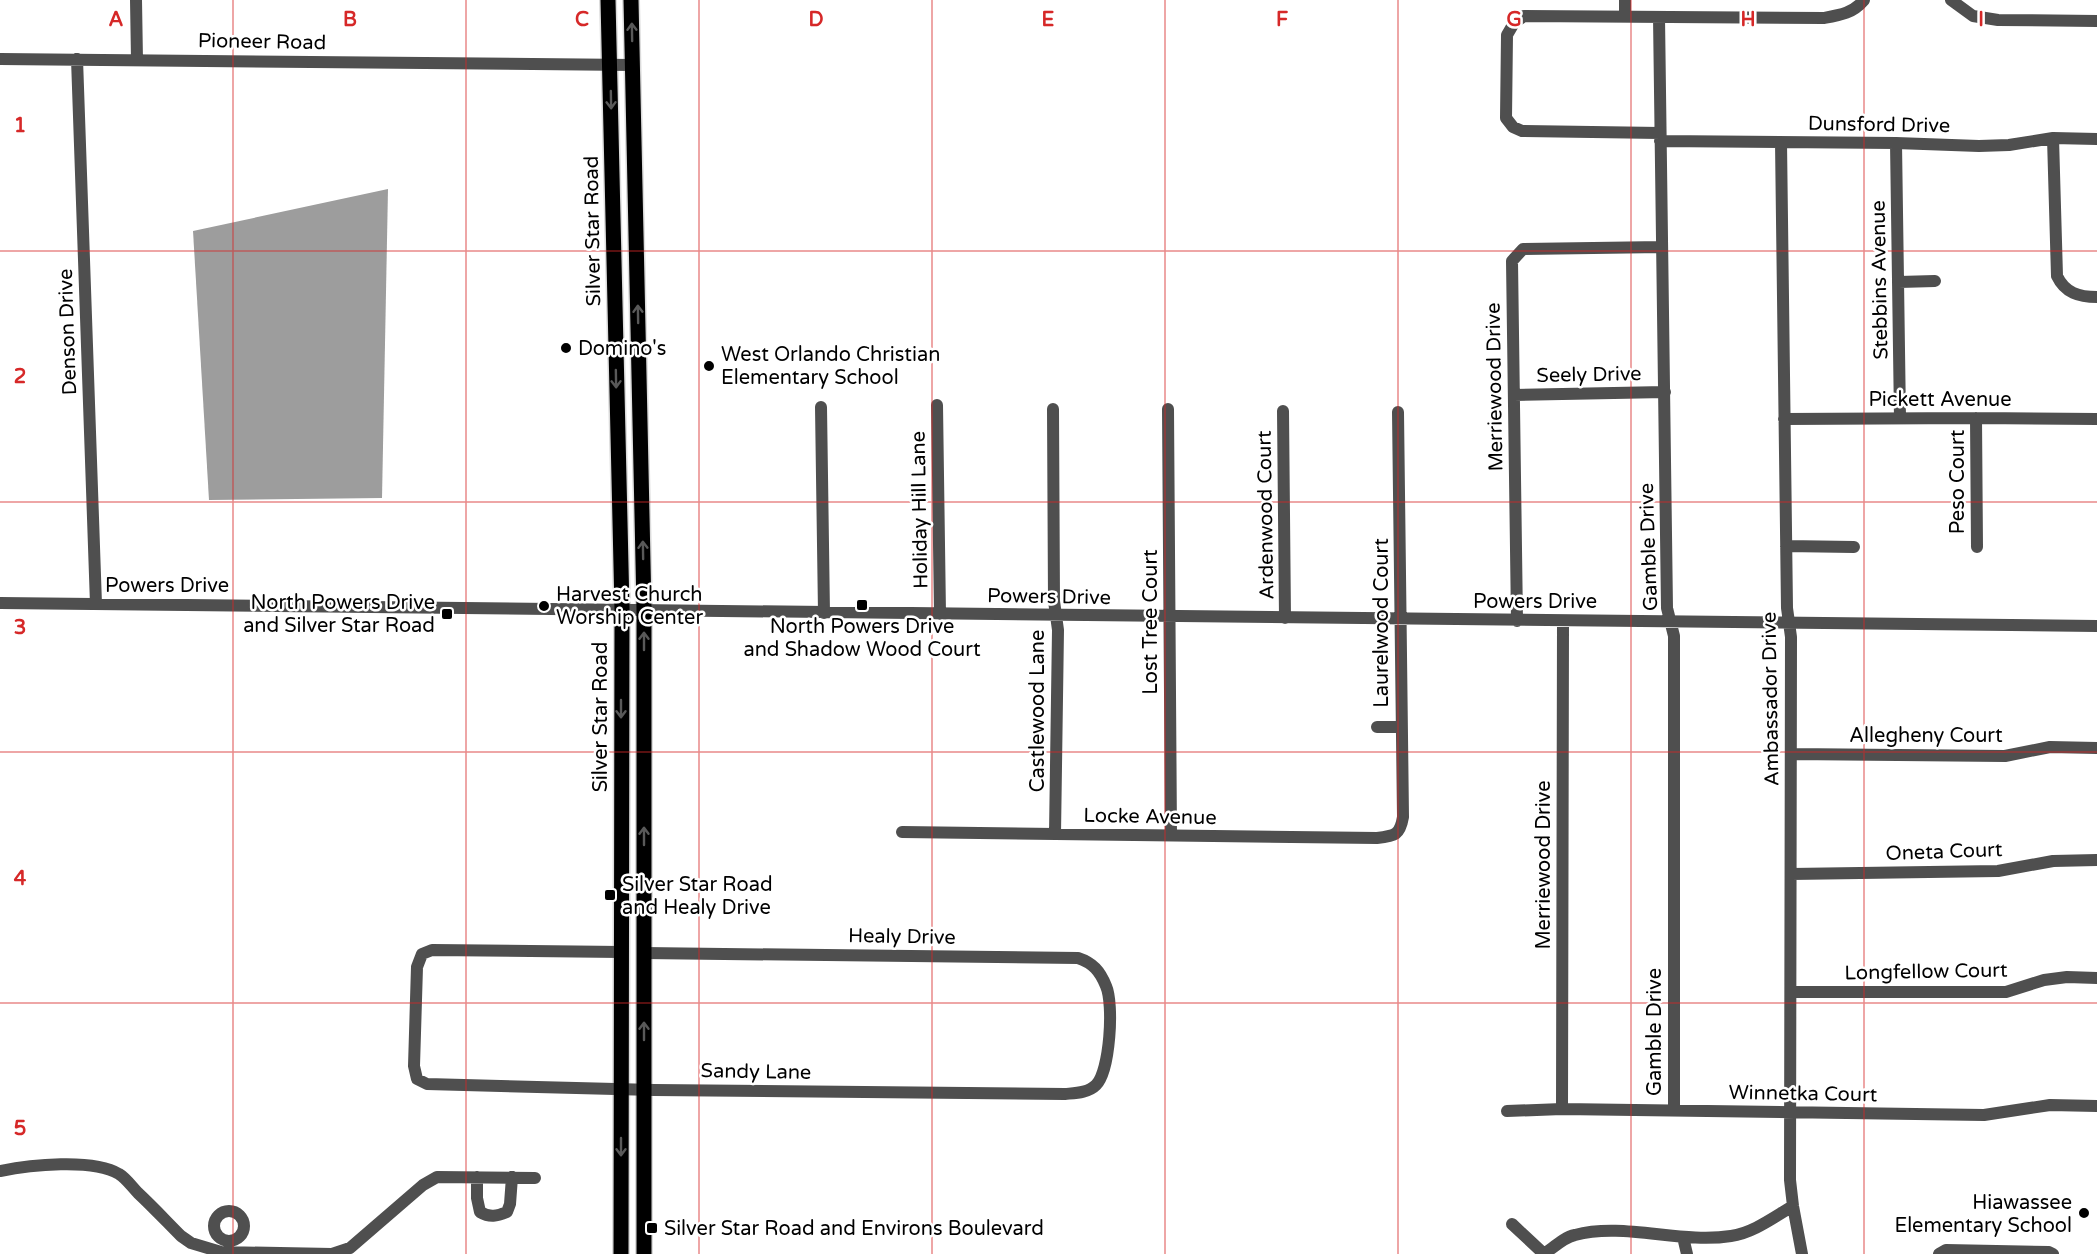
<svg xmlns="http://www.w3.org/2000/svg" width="2097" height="1254" font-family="'Varela Round',sans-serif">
<rect width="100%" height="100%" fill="#fff"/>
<path fill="#9d9d9d" d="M388,189L382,498L209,500L193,231Z"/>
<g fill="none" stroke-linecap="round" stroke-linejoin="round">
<g stroke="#dbdbdb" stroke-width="18">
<path id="major" d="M608,0L622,609L621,1254
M631,0L644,609V1254"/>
</g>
<path stroke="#4f4f4f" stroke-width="12" d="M136,0L137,60
M1625,0V17
M1951,0L1973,16L1998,20L2097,21
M1659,17L1667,608L1674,636V1111
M0,59L632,65
M77,59L96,604
M1660,133L1522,131L1513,127L1506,118L1507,35L1514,23L1524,16L1824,18C1841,15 1853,13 1864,0
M2053,138L2057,276C2065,293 2079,297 2097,297
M1660,141L1896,143L1979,146L2009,145L2053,138L2097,139
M1781,142L1787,608L1791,637L1790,1180L1793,1206L1802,1254
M1896,143L1900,418
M1899,282L1935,281
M1514,395L1665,392
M937,405L940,614
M821,407L824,613
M1053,409L1054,601L1058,630L1055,834
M1168,409L1171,835
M1283,411L1285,618
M1976,418L1977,547
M1784,419L1976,418L2097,419
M1786,546L1854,547
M0,603L2097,626
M1517,621L1512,261L1523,249L1662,247
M1377,727H1401
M1791,754L2005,756L2050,747L2097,748
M902,832L1377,838C1395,836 1400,835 1403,817L1398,412
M1791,874L1998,871L2053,861L2097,860
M621,952L432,950L422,954L417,967L414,1066L417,1079L427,1084L654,1090L1065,1094C1075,1093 1088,1093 1096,1085C1110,1071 1114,1004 1106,986C1100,971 1093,963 1078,958L644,953
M1791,992H2006L2044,980L2067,977L2097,978
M1562,1109L1563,621
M1507,1111L1562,1109L1984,1115L2050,1105L2097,1106
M0,1171C29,1165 93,1158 119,1174C126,1178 132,1187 138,1193C153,1207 167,1222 181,1236L191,1243L221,1252L332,1254L350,1248L423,1185L437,1177L535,1178
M477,1177V1198L480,1212C490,1218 497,1216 507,1212L510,1204L512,1177
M214 1226a15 15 0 1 1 30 0a15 15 0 1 1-30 0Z
M1512,1224L1544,1254
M1683,1237L1687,1254
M1544,1254C1553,1248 1564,1237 1575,1235C1623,1222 1681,1244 1731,1236C1753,1233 1774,1217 1793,1206
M1939,1254L1946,1250L2049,1252L2053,1254"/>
<use href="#major" stroke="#000" stroke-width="15"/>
</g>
<defs><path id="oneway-shaft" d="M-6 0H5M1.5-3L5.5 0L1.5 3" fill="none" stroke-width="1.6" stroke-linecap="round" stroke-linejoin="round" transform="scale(1.5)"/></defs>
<g stroke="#595959">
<use href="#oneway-shaft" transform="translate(632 32) rotate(-91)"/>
<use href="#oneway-shaft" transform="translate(611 100) rotate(89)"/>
<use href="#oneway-shaft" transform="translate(638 314) rotate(-91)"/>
<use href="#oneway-shaft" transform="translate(616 379) rotate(89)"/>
<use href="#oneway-shaft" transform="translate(643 550) rotate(-91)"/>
<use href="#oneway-shaft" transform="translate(644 641) rotate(-90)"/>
<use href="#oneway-shaft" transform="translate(621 709) rotate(90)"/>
<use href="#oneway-shaft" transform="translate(644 836) rotate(-90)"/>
<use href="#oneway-shaft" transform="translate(644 1031) rotate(-90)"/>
<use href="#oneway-shaft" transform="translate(621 1147) rotate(90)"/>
</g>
<path fill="none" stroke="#d62828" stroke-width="1.5" stroke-opacity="0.55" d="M233,0V1254M466,0V1254M699,0V1254M932,0V1254M1165,0V1254M1398,0V1254M1631,0V1254M1864,0V1254M0,251H2097M0,502H2097M0,752H2097M0,1003H2097"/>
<g fill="#000" stroke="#fff" stroke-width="2">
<circle cx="566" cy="348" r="6"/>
<circle cx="709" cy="366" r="6"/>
<rect x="856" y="599" width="12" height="12" rx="3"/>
<circle cx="544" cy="606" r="6"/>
<rect x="441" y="608" width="12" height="12" rx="3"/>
<rect x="604" y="889" width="12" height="12" rx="3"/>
<circle cx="2084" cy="1213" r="6"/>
<rect x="646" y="1222" width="12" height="12" rx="3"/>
</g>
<g text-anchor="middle" stroke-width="5" stroke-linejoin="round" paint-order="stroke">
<g font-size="20" fill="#000" stroke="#fff">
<text transform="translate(262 41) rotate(1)" y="7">Pioneer Road</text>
<text transform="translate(1879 124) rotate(1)" y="7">Dunsford Drive</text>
<text transform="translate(592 231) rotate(-91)" y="7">Silver Star Road</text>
<text transform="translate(1879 280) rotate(-91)" y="7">Stebbins Avenue</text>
<text transform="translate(67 332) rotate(-92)" y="7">Denson Drive</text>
<text transform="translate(1589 374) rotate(-1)" y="7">Seely Drive</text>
<text transform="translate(1494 387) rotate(-91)" y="7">Merriewood Drive</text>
<text x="1940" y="406">Pickett Avenue</text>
<text transform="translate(1957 482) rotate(-90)" y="7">Peso Court</text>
<text transform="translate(919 510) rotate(-91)" y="7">Holiday Hill Lane</text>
<text transform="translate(1265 515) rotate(-91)" y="7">Ardenwood Court</text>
<text transform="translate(1648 547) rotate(-92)" y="7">Gamble Drive</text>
<text x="167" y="592">Powers Drive</text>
<text transform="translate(1049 596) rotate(1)" y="7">Powers Drive</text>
<text x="1535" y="608">Powers Drive</text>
<text transform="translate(1150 622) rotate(-90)" y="7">Lost Tree Court</text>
<text transform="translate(1381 623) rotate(-90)" y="7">Laurelwood Court</text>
<text transform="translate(1770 699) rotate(-91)" y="7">Ambassador Drive</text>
<text transform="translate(1037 711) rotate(-90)" y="7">Castlewood Lane</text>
<text transform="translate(600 717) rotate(-90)" y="7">Silver Star Road</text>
<text x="1926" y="742">Allegheny Court</text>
<text transform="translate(1150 816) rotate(1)" y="7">Locke Avenue</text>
<text transform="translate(1944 851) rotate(-2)" y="7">Oneta Court</text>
<text transform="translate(1543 865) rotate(-90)" y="7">Merriewood Drive</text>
<text transform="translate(902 936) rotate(1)" y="7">Healy Drive</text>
<text transform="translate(1926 971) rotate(-1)" y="7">Longfellow Court</text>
<text transform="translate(1654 1032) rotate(-90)" y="7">Gamble Drive</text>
<text transform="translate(756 1071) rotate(1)" y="7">Sandy Lane</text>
<text transform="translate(1803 1093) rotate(1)" y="7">Winnetka Court</text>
</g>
<g font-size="20" fill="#000" stroke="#fff" text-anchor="start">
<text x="578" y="355">Domino's</text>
<text x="721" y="361">West Orlando Christian<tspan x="721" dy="23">Elementary School</tspan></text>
<text x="556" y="601">Harvest Church<tspan x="556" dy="23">Worship Center</tspan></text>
<text x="435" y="609" text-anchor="end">North Powers Drive<tspan x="435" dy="23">and Silver Star Road</tspan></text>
<text x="862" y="633" text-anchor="middle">North Powers Drive<tspan x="862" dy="23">and Shadow Wood Court</tspan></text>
<text x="622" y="891">Silver Star Road<tspan x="622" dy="23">and Healy Drive</tspan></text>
<text x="2072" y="1209" text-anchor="end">Hiawassee<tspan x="2072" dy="23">Elementary School</tspan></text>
<text x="664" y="1235">Silver Star Road and Environs Boulevard</text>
</g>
</g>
<g font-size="20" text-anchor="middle" font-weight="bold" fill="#d62828" stroke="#fff" stroke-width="5" stroke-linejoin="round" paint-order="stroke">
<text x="116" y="26">A</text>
<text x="350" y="26">B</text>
<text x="582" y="26">C</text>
<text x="816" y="26">D</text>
<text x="1048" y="26">E</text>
<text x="1282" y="26">F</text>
<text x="1514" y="26">G</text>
<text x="1748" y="26">H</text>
<text x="1981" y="26">I</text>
<text x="20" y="132">1</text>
<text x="20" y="383">2</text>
<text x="20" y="634">3</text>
<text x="20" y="885">4</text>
<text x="20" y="1135">5</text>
</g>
</svg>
